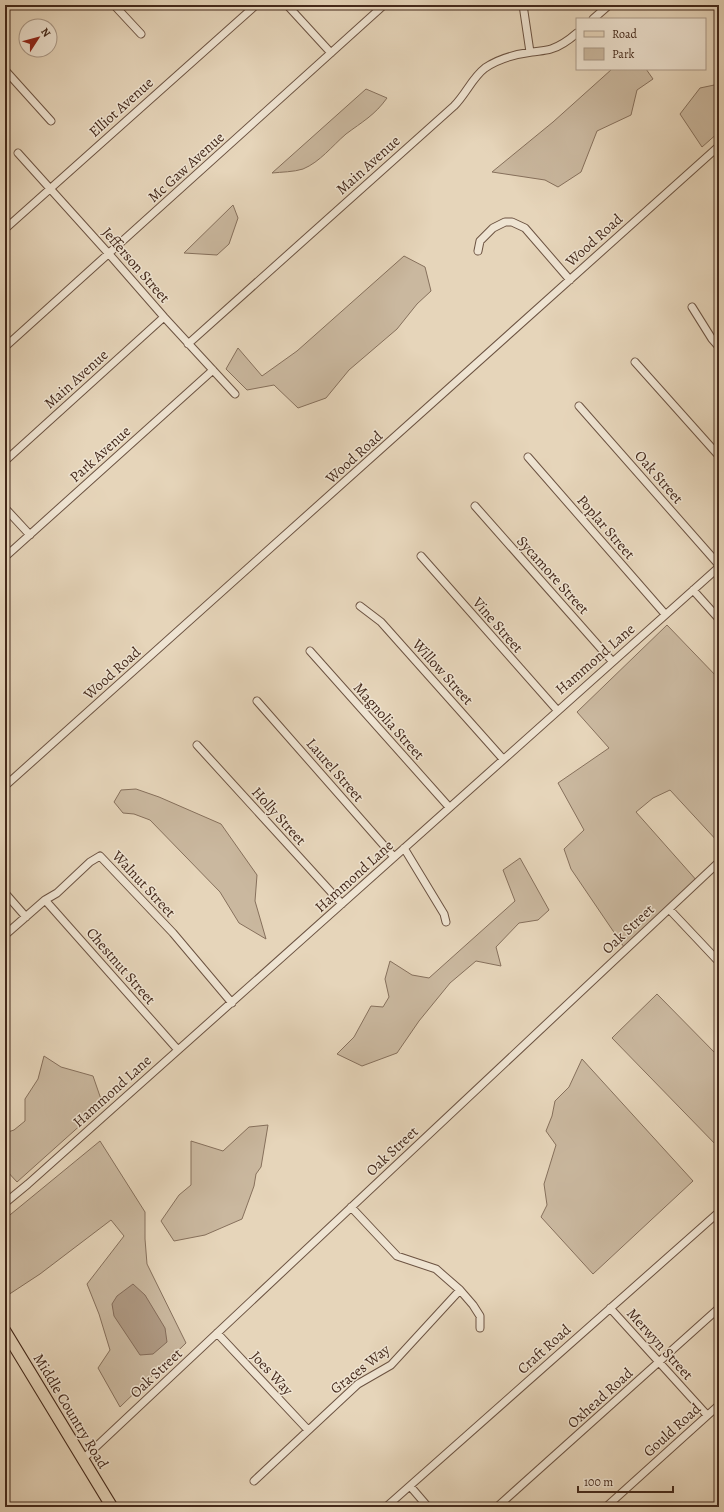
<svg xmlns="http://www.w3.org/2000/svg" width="724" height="1512" font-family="Alegreya,serif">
<rect width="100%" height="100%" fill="#e6d5ba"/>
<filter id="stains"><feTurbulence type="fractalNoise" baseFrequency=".005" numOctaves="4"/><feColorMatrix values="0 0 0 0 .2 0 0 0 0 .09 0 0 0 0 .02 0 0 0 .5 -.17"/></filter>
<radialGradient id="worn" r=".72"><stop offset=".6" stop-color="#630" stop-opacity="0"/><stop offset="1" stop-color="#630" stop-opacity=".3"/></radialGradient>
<path fill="#cab89f" stroke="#86705c" d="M612,69H646L653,79L637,90L631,115L597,131L581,172L558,187L545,180L492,172L553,122Z
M719,84V132L702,147L680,114L700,88Z
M366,89L387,98C375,115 362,122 346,134C332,146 320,162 303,169C294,172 281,172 272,173Z
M233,205L238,218L229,244L217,255L184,253Z
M404,256L425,267L431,291L417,304L397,329L349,370L326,398L298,408L274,385L247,390L226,369L238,348L262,376L297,351Z
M667,625L719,679V843L670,790L653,798L636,812L698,882L626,950L571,869L564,849L584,830L558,783L609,748L577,712Z
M136,789L159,797L221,824L257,875L255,901L266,939L239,923L220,892L150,820L134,814L123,813L114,802L121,790Z
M520,858L549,910L538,920L519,923L496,947L501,966L476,961L450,983L419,1021L397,1053L362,1066L337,1054L354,1037L371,1006L383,1007L389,997L385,979L390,961L412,975L429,978L515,901L503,870Z
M657,994L719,1057V1148L612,1038Z
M44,1056L61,1067L93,1076L103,1105L17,1182L5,1169V1133L14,1130L25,1121V1099L38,1079Z
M582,1059L693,1181L593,1274L541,1217L547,1205L544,1184L556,1145L546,1131L552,1116L555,1101L569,1087Z
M268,1125L261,1167L256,1174L254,1186L242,1219L205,1235L174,1241L161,1221L179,1195L191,1185V1141L223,1151L249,1127Z
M100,1141L145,1212V1239L147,1264L186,1343L120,1407L98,1368L110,1350L99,1314L87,1284L124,1236L111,1220L40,1274L5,1297V1219Z"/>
<path fill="#af9a84" stroke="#846c5a" d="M133,1284L145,1295L165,1328L167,1342L153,1354L140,1355L114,1316L112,1304L117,1296Z"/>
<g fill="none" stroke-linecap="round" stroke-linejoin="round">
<g stroke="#6c5342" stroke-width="9">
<path id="street" d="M114,5L141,34
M287,5L331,53
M523,5L530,52
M593,19L609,5
M5,70L51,121
M18,153L109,254L164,317L235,394
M5,229C88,154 172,80 256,5
M478,251L480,241L493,228L505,222H512L525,228L570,280
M692,307L712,339L719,347
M188,344L454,106C466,94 472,78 485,68C498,59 517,54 532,52C538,51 545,51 551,49C561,46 569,40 577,33
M5,347L384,5
M635,362L719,456
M579,406L719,565
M528,457L665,614
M5,461L164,317
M475,506L612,661
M5,508L30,535
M421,556L557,710
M5,557L213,370
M693,590L719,619
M360,606L381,622L503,759
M310,651L449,807
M257,701L394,857
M197,745L342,904
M5,786L719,146
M404,848L444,914L446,922
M5,893L26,917
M45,900L178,1050
M669,909L719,962
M5,935L45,900L57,893L90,862L100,856L173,933L232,1003
M5,1203L28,1184C259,979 488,771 719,567
M351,1207L397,1256L436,1269L460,1290L473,1305L480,1316V1328
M610,1308L707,1415
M217,1333L308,1430
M83,1459L719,862
M254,1481L358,1384L391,1365L460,1290
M410,1486L428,1507
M386,1507L719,1212
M497,1507L719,1308
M606,1507L719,1405
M716,1507L719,1504"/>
</g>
<g stroke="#43281a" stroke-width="13">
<path id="primary" d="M5,1331L112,1507"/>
</g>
<use href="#street" stroke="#efe4d2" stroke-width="7"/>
<use href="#primary" stroke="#e6d5ba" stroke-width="11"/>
</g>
<g text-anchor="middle" stroke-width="3" stroke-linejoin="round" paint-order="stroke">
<g font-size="15" fill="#43281a" stroke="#efe4d2">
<text transform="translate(121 107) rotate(-42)" y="5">Elliot Avenue</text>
<text transform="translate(368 165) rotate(-42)" y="5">Main Avenue</text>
<text transform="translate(186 167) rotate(-42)" y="5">Mc Gaw Avenue</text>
<text transform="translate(594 240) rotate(-42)" y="5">Wood Road</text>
<text transform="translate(136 265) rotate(49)" y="5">Jefferson Street</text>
<text transform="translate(76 379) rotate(-42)" y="5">Main Avenue</text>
<text transform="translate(100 454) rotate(-42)" y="5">Park Avenue</text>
<text transform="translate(354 457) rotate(-42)" y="5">Wood Road</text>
<text transform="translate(659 477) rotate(49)" y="5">Oak Street</text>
<text transform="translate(606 527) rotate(49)" y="5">Poplar Street</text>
<text transform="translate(553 575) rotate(48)" y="5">Sycamore Street</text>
<text transform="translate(498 625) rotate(49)" y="5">Vine Street</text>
<text transform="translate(595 659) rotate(-41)" y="5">Hammond Lane</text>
<text transform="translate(443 672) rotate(48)" y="5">Willow Street</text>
<text transform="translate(112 673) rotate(-42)" y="5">Wood Road</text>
<text transform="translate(389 721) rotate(48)" y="5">Magnolia Street</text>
<text transform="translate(335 770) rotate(49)" y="5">Laurel Street</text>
<text transform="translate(279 816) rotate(48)" y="5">Holly Street</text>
<text transform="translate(354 876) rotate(-42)" y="5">Hammond Lane</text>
<text transform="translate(144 884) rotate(47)" y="5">Walnut Street</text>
<text transform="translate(628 929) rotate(-43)" y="5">Oak Street</text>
<text transform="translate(121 966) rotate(49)" y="5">Chestnut Street</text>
<text transform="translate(112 1091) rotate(-42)" y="5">Hammond Lane</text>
<text transform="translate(392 1151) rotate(-43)" y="5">Oak Street</text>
<text transform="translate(660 1344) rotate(48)" y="5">Merwyn Street</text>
<text transform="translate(544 1349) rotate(-42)" y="5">Craft Road</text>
<text transform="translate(360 1369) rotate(-38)" y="5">Graces Way</text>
<text transform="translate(156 1373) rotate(-43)" y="5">Oak Street</text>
<text transform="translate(272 1373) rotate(47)" y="5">Joes Way</text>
<text transform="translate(600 1398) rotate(-42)" y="5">Oxhead Road</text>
<text transform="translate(71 1411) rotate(59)" y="5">Middle Country Road</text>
<text transform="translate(672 1430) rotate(-42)" y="5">Gould Road</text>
</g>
</g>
<rect width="724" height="1512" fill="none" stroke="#e6d5ba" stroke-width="20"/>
<rect x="6" y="6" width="712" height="1500" fill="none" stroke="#43281a" stroke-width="2"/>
<rect x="10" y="10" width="704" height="1492" fill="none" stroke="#43281a"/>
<rect x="576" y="18" width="130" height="52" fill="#efe4d2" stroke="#aa9988"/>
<rect x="584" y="31" width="20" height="6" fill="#e6d5ba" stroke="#aa9988"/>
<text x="612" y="38" font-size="12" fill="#43281a">Road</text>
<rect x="584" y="48" width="20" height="12" fill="#cab89f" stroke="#aa9988"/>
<text x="612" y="58" font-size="12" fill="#43281a">Park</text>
<g transform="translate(38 38) rotate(54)"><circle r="19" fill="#efe4d2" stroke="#aa9988"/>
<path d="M0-3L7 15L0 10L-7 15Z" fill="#8f2418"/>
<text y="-6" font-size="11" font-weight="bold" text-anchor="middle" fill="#43281a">N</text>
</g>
<path d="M578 1486v6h95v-6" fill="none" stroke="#43281a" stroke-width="2"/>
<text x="584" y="1486" font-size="12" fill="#43281a" stroke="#efe4d2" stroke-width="3" paint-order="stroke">100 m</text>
<rect width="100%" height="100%" filter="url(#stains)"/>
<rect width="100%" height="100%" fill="url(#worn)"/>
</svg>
